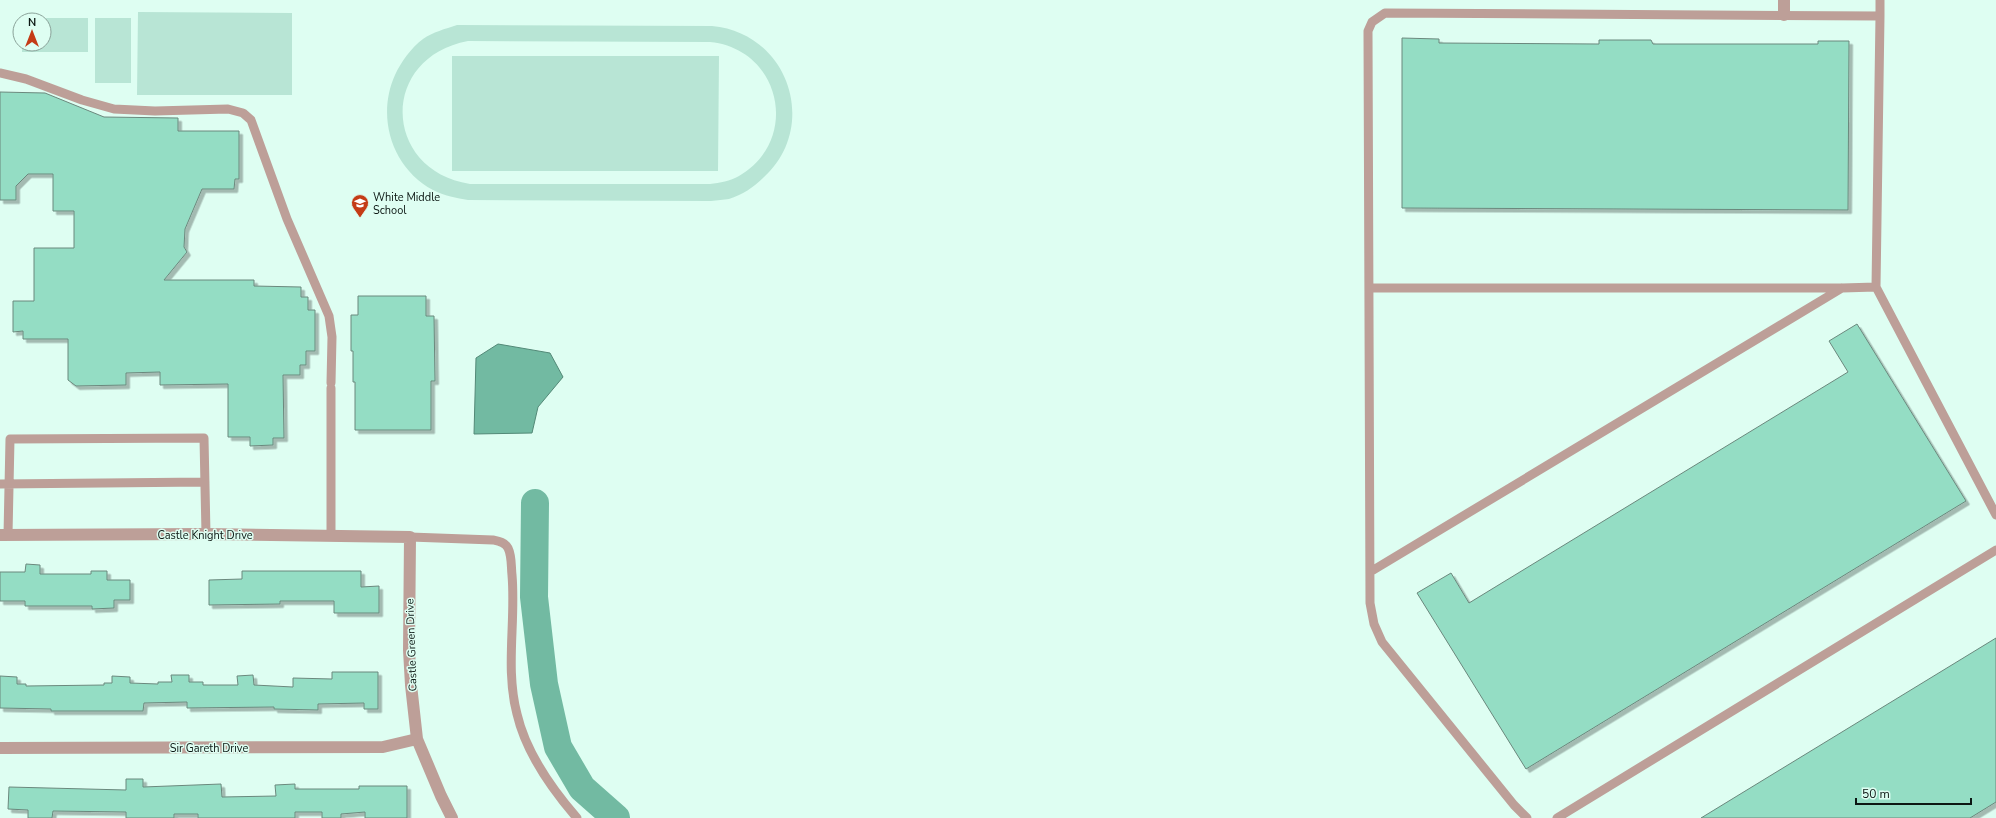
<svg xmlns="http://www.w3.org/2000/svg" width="1996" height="818" font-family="'Nunito Sans',sans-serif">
<defs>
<filter id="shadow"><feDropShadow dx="3.5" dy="3.5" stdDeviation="0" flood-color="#0004"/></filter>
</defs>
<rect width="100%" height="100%" fill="#defef2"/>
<path fill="#b8e5d5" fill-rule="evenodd" d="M138,12L292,13V95H137Z
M22,18H88V52H22V44H44V20H22Z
M95,18H131V83H95Z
M457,25L712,26C789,33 820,127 763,178C754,187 742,195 729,199C724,200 717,200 711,201L468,200C457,198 444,196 433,190C392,168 376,117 395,75C401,62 411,48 423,39C433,32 445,29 457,25ZM468,41L710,42C781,49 801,140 739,176C730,181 720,183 710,184H470C383,171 378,58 468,41Z
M452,56H719L718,171H452Z"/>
<path fill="#72baa2" stroke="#538977" d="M498,344L550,353L563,377L538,407L532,433L474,434L476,358Z"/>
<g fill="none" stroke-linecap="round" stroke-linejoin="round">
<path stroke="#72baa2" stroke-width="28" d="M535,503L534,597L544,684L558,747L582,788L616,818"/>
</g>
<path fill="#94ddc4" stroke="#6b887d" filter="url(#shadow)" d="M1402,38L1439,39V43L1599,44V40H1651L1653,44H1818V41H1849L1848,210L1402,208Z
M0,92L45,93L104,117L178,118V131H239V179H235L234,189H202L185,229L184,247L187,252L164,280H254V286L301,287V297H308V310H315V351H306V365H300V375H283L284,438H273V445L250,446V437H228V384L160,385V372L126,373V385L76,386L68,380V339H23V331L13,332V301H34V248H74V211H53V174H28L16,186V200H0Z
M358,296H426V316H434L435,381H431V430H355V382H353V351H351V315H358Z
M1857,324L1966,501L1526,769L1417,593L1451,573L1469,603L1848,372L1829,341Z
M26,564L40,565V574H91V571H107V580H130V600H114V608L92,609V606H25V601H0V572H25Z
M242,571H361V587L379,586V613H334V601H280V604L209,605V580L242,579Z
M1996,638V802L1970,818H1701Z
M332,672H378V709H364V703L318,704V710L274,709V707L187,708V702L144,703L143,711H51V709L0,708V676L17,677V684H26V686L104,685V683H112V676L130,677V683L158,684V682H172L171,675H189V682H203V685H238L237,676L253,675L254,685L293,687V678L332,679Z
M126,779H143V787L221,784L222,797L276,796L275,785L295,784V789H359V786H407V818H365V812L341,814V818H322V812H295V818H198V814H174V818H126V812L53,811L52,818H28V810L8,809L9,787L126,790Z"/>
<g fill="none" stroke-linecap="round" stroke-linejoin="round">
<path stroke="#bd9f98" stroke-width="9" d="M1880,0V16
M0,73L26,79L82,100L114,109L155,111L228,109L243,113L251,120L287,219L329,316L332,337L331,383
M1369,288H1841
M331,388V536
M0,484L205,482
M8,535L10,439L204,438L206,534
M410,537L493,540C498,541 505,542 508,548C512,556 511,566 512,575C516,621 505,669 517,714C526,753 551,788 577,818
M1370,572L1842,288L1876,287
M1527,818L1514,805L1382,642L1374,624L1370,603L1368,31L1372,22L1385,13L1880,16L1876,287L1996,515
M1557,818L1996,550"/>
<path stroke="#bd9f98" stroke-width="12" d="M1784,0V15
M0,535L206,534L410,537L409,650L411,685L417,739L441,796L452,818
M0,748L383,747L417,739"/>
</g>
<defs>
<g id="school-pin" transform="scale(0.9)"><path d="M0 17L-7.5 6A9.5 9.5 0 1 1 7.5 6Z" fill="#c43b16" stroke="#defef2"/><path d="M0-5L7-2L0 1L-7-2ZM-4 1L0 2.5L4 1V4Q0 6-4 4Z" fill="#fff"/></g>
</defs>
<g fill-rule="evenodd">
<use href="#school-pin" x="360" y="203"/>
</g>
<g text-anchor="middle" stroke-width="3" stroke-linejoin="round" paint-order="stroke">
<g font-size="11" fill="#0c1713" stroke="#defef2" text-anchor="start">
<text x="373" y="201">White Middle<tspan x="373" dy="13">School</tspan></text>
</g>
<g font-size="11" fill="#0c1713" stroke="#defef2">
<text x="205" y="539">Castle Knight Drive</text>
<text transform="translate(411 645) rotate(-92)" y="4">Castle Green Drive</text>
<text x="209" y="752">Sir Gareth Drive</text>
</g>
</g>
<g transform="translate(32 32)"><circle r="19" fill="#defef2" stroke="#8aa299"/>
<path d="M0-3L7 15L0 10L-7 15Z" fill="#c43b16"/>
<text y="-6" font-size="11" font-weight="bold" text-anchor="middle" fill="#0c1713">N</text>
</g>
<path d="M1856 798v6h115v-6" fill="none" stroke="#0c1713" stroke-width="2"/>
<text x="1862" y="798" font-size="12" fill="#0c1713" stroke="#defef2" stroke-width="3" paint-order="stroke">50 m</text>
</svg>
